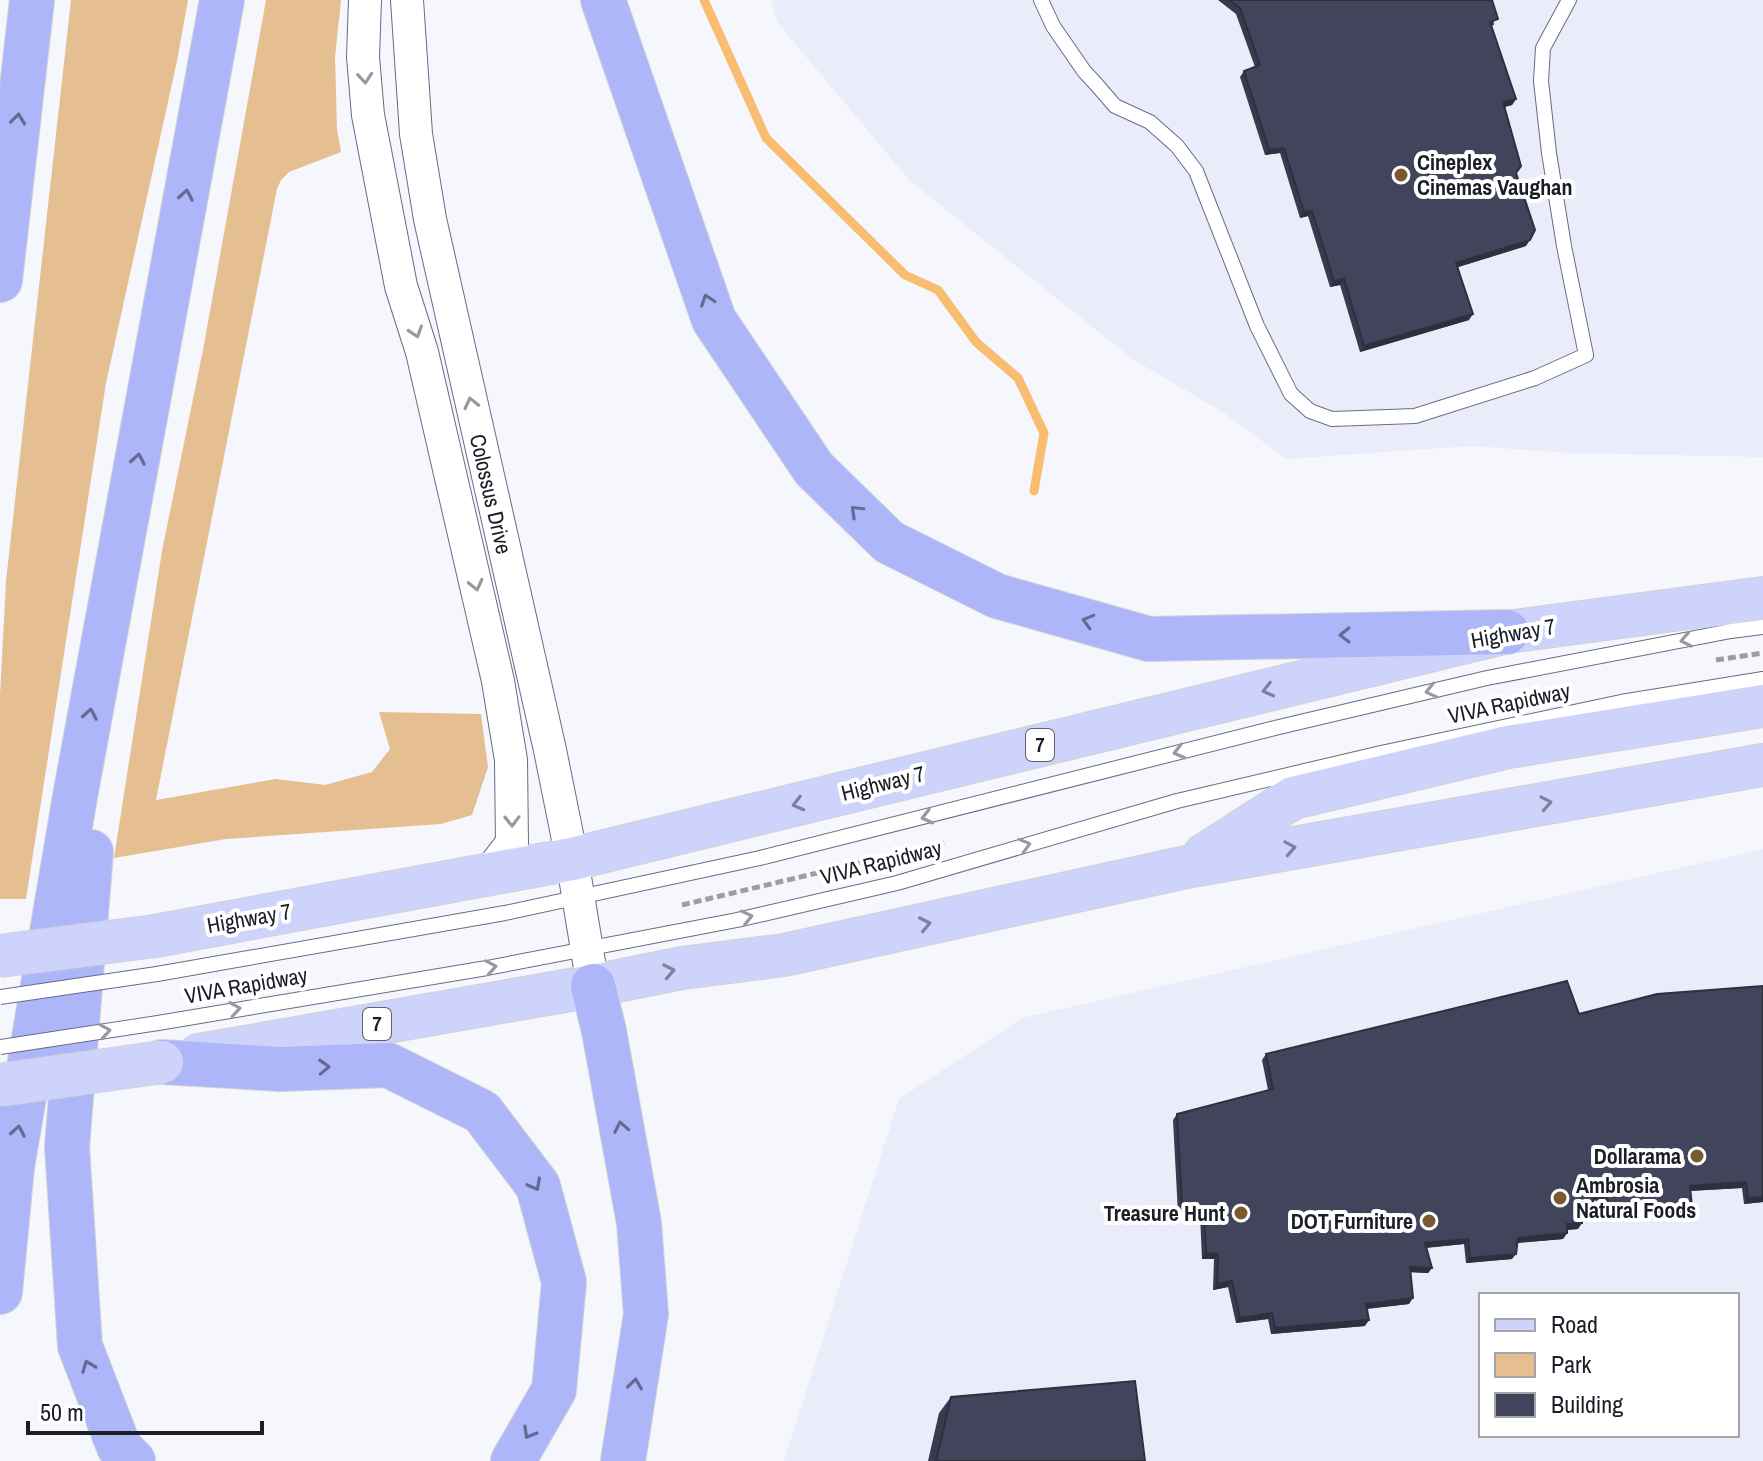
<svg xmlns="http://www.w3.org/2000/svg" width="1763" height="1461" font-family="'Archivo Narrow',sans-serif">
<rect width="100%" height="100%" fill="#f6f7fc"/>
<path fill="#eaecfa" fill-rule="evenodd" d="M771,0H1763V457L1569,453L1472,446L1286,459L1224,413L1131,358L909,180L777,22Z
M1763,849V1461H784L899,1099L1022,1018ZM1481,1295H1737V1435H1481Z"/>
<path fill="#e5bf91" d="M71,0H188L177,61L106,383L26,899H0V695L6,581Z
M266,0H341L335,57L337,129L341,152L289,172L281,180L277,189L156,800L276,779L325,785L372,772L390,749L379,712L481,714L488,767L472,815L441,824L226,839L114,858L162,551L203,350Z"/>
<g fill="none" stroke-linecap="round" stroke-linejoin="round">
<path stroke="#f8bd71" stroke-width="9" d="M704,0L766,138L905,275L938,290L976,342L1018,378L1044,433L1034,491"/>
<g stroke="#686c84" stroke-width="16">
<path id="service" d="M1041,0L1053,26L1084,71L1096,84L1115,106L1150,122L1177,146L1196,171L1257,326L1291,394L1310,411L1332,419L1415,416L1535,378L1586,355L1564,246L1549,153L1541,81L1543,48L1569,0
M157,974L505,913L760,858L1279,727L1487,678L1731,631L1763,627
M158,1023L487,968L737,920L897,883L1177,801L1381,753L1621,702L1763,679"/>
</g>
<g stroke="#686c84" stroke-width="34">
<path id="tertiary" d="M365,0L363,57L368,115L401,286L422,352L498,681L511,760L512,843L488,874
M407,0L416,134L430,219L550,750L572,859L593,986"/>
</g>
<g stroke="#d1d2d4" stroke-width="44">
<path id="primary" d="M1204,855L1293,798L1508,747L1763,706
M155,936L572,859L1507,632L1763,598
M199,1055L593,986L682,968L784,955L1186,867L1763,765"/>
</g>
<g stroke="#d1d2d4" stroke-width="46">
<path id="motorway" d="M603,0L714,320L814,469L889,542L997,596L1149,639L1507,632
M0,280L32,0
M91,852L67,1147L80,1346L119,1447L133,1461
M593,986L604,1031L639,1223L646,1314L623,1461
M162,1062L281,1069L388,1065L482,1112L538,1186L564,1282L554,1390L513,1461
M0,1292L12,1167L76,791L222,0"/>
</g>
<path stroke="#9d9ea5" stroke-width="5" stroke-dasharray="8 4" stroke-linecap="butt" d="M1716,660L1763,653
M682,905L944,843"/>
<use href="#service" stroke="#fff" stroke-width="14"/>
<use href="#tertiary" stroke="#fff" stroke-width="32"/>
<use href="#primary" stroke="#ced3fb" stroke-width="42"/>
<use href="#motorway" stroke="#adb6f9" stroke-width="44"/>
<g stroke="#686c84" stroke-width="16" stroke-linecap="butt">
<path id="service-bridge" d="M0,997L157,974
M0,1047L158,1023"/>
</g>
<g stroke="#d1d2d4" stroke-width="44" stroke-linecap="butt">
<path id="primary-bridge" d="M0,956L155,936
M0,1085L162,1062"/>
</g>
<use href="#service-bridge" stroke="#fff" stroke-width="14"/>
<use href="#primary-bridge" stroke="#ced3fb" stroke-width="42"/>
</g>
<path fill="#383a4e" d="M1218,0H1492L1494,25L1491,26L1516,99L1512,105L1505,107L1516,173L1526,246L1458,267L1469,320L1360,352L1340,285L1330,287L1308,216L1300,218L1280,153L1265,155L1240,77L1244,71L1255,67L1236,14Z
M1763,986V1202L1744,1204L1742,1188L1690,1191L1692,1207L1688,1213L1606,1217L1602,1201L1593,1200L1591,1219H1582L1578,1229L1567,1230V1233L1563,1239L1518,1243L1512,1259L1466,1263L1464,1244L1426,1248L1432,1268L1428,1273L1411,1272L1409,1304L1367,1309L1365,1326L1271,1334L1268,1319L1236,1323L1228,1287L1213,1290L1214,1259H1202L1200,1215L1178,1214L1173,1120L1177,1114L1268,1090L1262,1060L1266,1054L1579,1014Z
M951,1397L1145,1461H928L939,1413Z"/>
<path fill="#2e3040" d="M1516,99L1512,105L1499,108L1503,102Z
M1284,148L1280,153L1265,155L1269,150Z
M1312,211L1308,216L1300,218L1304,212Z
M1530,240L1526,246L1452,269L1456,263Z
M1344,279L1340,285L1330,287L1334,281Z
M1473,314L1469,320L1360,352L1364,346Z
M1746,1182L1742,1188L1686,1191L1690,1186Z
M1592,1195H1606L1602,1201L1588,1200Z
M1763,1197V1202L1744,1204L1748,1198Z
M1692,1207L1688,1213L1606,1217L1610,1211Z
M1182,1208L1204,1209L1200,1215L1178,1214Z
M1582,1213H1595L1591,1219H1578Z
M1582,1223L1578,1229L1563,1230L1567,1224Z
M1567,1233L1563,1239L1514,1243L1518,1238Z
M1468,1239L1464,1244L1421,1248L1425,1243Z
M1206,1253L1218,1254L1214,1259H1202Z
M1516,1254L1512,1259L1466,1263L1470,1258Z
M1410,1267L1432,1268L1428,1273L1406,1272Z
M1232,1281L1228,1287L1213,1290L1217,1284Z
M1413,1298L1409,1304L1362,1309L1366,1304Z
M1272,1313L1268,1319L1236,1323L1240,1318Z
M1369,1320L1365,1326L1271,1334L1275,1328Z"/>
<path fill="#41445b" stroke="#2e3040" stroke-width="2" d="M1229,0H1492L1498,19L1490,22L1516,99L1503,102L1521,166L1516,173L1535,230L1530,240L1456,263L1473,314L1364,346L1344,279L1334,281L1312,211L1304,212L1284,148L1269,150L1244,71L1260,65L1240,8Z
M1567,981L1579,1014L1657,994L1763,986V1197L1748,1198L1746,1182L1690,1186L1692,1207L1610,1211L1606,1195H1592L1595,1213H1582V1223L1567,1224V1233L1518,1238L1516,1254L1470,1258L1468,1239L1425,1243L1432,1268L1410,1267L1413,1298L1366,1304L1369,1320L1275,1328L1272,1313L1240,1318L1232,1281L1217,1284L1218,1254L1206,1253L1204,1209L1182,1208L1177,1114L1273,1089L1266,1054Z
M1135,1381L1145,1461H936L951,1397Z"/>
<defs><path id="oneway-chevron" d="M-2-3.5L2.5 0L-2 3.5" fill="none" stroke-width="1.6" stroke-linecap="round" stroke-linejoin="round" transform="scale(2)"/></defs>
<g stroke="#98999e">
<use href="#oneway-chevron" transform="translate(365 78) rotate(85)"/>
<use href="#oneway-chevron" transform="translate(416 332) rotate(72)"/>
<use href="#oneway-chevron" transform="translate(471 403) rotate(-103)"/>
<use href="#oneway-chevron" transform="translate(476 585) rotate(77)"/>
<use href="#oneway-chevron" transform="translate(1686 640) rotate(169)"/>
<use href="#oneway-chevron" transform="translate(1431 691) rotate(167)"/>
<use href="#oneway-chevron" transform="translate(1179 752) rotate(166)"/>
<use href="#oneway-chevron" transform="translate(927 817) rotate(166)"/>
<use href="#oneway-chevron" transform="translate(512 821) rotate(89)"/>
<use href="#oneway-chevron" transform="translate(1025 845) rotate(-16)"/>
<use href="#oneway-chevron" transform="translate(747 917) rotate(-13)"/>
<use href="#oneway-chevron" transform="translate(491 967) rotate(-10)"/>
<use href="#oneway-chevron" transform="translate(235 1009) rotate(-9)"/>
<use href="#oneway-chevron" transform="translate(105 1031) rotate(-9)"/>
</g>
<g stroke="#646a90">
<use href="#oneway-chevron" transform="translate(18 119) rotate(-83)"/>
<use href="#oneway-chevron" transform="translate(186 195) rotate(-80)"/>
<use href="#oneway-chevron" transform="translate(707 300) rotate(-109)"/>
<use href="#oneway-chevron" transform="translate(138 459) rotate(-80)"/>
<use href="#oneway-chevron" transform="translate(856 511) rotate(-136)"/>
<use href="#oneway-chevron" transform="translate(1088 621) rotate(-164)"/>
<use href="#oneway-chevron" transform="translate(1345 635) rotate(179)"/>
<use href="#oneway-chevron" transform="translate(90 714) rotate(-80)"/>
<use href="#oneway-chevron" transform="translate(324 1067) rotate(-2)"/>
<use href="#oneway-chevron" transform="translate(621 1127) rotate(-101)"/>
<use href="#oneway-chevron" transform="translate(18 1131) rotate(-80)"/>
<use href="#oneway-chevron" transform="translate(535 1185) rotate(62)"/>
<use href="#oneway-chevron" transform="translate(88 1366) rotate(-111)"/>
<use href="#oneway-chevron" transform="translate(635 1384) rotate(-82)"/>
<use href="#oneway-chevron" transform="translate(529 1433) rotate(120)"/>
</g>
<g stroke="#7d819c">
<use href="#oneway-chevron" transform="translate(1268 690) rotate(166)"/>
<use href="#oneway-chevron" transform="translate(1546 803) rotate(-10)"/>
<use href="#oneway-chevron" transform="translate(798 804) rotate(166)"/>
<use href="#oneway-chevron" transform="translate(1290 848) rotate(-10)"/>
<use href="#oneway-chevron" transform="translate(925 924) rotate(-12)"/>
<use href="#oneway-chevron" transform="translate(669 971) rotate(-11)"/>
</g>
<g fill="#79592f" stroke="#fff" stroke-width="3">
<circle cx="1401" cy="175" r="8"/>
<circle cx="1697" cy="1156" r="8"/>
<circle cx="1560" cy="1198" r="8"/>
<circle cx="1241" cy="1213" r="8"/>
<circle cx="1429" cy="1221" r="8"/>
</g>
<g text-anchor="middle" stroke-width="8" stroke-linejoin="round" paint-order="stroke">
<g fill="#fff" stroke="#5f6168" stroke-width="2">
<rect x="1026" y="729" width="28" height="32" rx="6"/>
<rect x="363" y="1008" width="28" height="32" rx="6"/>
</g>
<g font-size="20" font-weight="bold" fill="#1b1d27">
<text x="1040" y="752">7</text>
<text x="377" y="1031">7</text>
</g>
<g font-size="22" font-weight="bold" fill="#1b1d27" stroke="#fff" text-anchor="end">
<text x="1417" y="170" text-anchor="start">Cineplex<tspan x="1417" dy="25">Cinemas Vaughan</tspan></text>
<text x="1681" y="1164">Dollarama</text>
<text x="1576" y="1193" text-anchor="start">Ambrosia<tspan x="1576" dy="25">Natural Foods</tspan></text>
<text x="1225" y="1221">Treasure Hunt</text>
<text x="1413" y="1229">DOT Furniture</text>
</g>
<g font-size="22" fill="#1b1d27" stroke="#fff">
<text transform="translate(491 494) rotate(77)" y="8">Colossus Drive</text>
<text transform="translate(1513 633) rotate(-10)" y="8">Highway 7</text>
<text transform="translate(1509 703) rotate(-12)" y="8">VIVA Rapidway</text>
<text transform="translate(883 783) rotate(-14)" y="8">Highway 7</text>
<text transform="translate(881 862) rotate(-14)" y="8">VIVA Rapidway</text>
<text transform="translate(249 918) rotate(-10)" y="8">Highway 7</text>
<text transform="translate(246 985) rotate(-10)" y="8">VIVA Rapidway</text>
</g>
</g>
<rect x="1479" y="1293" width="260" height="144" fill="#ffffff" stroke="#a4a5a9" stroke-width="2"/>
<rect x="1495" y="1319" width="40" height="12" fill="#ced3fb" stroke="#a4a5a9" stroke-width="2"/>
<text x="1551" y="1333" font-size="24" fill="#1b1d27">Road</text>
<rect x="1495" y="1353" width="40" height="24" fill="#e5bf91" stroke="#a4a5a9" stroke-width="2"/>
<text x="1551" y="1373" font-size="24" fill="#1b1d27">Park</text>
<rect x="1495" y="1393" width="40" height="24" fill="#41445b" stroke="#a4a5a9" stroke-width="2"/>
<text x="1551" y="1413" font-size="24" fill="#1b1d27">Building</text>
<path d="M28 1421v12h234v-12" fill="none" stroke="#1b1d27" stroke-width="4"/>
<text x="40" y="1421" font-size="24" fill="#1b1d27" stroke="#ffffff" stroke-width="6" paint-order="stroke">50 m</text>
</svg>
